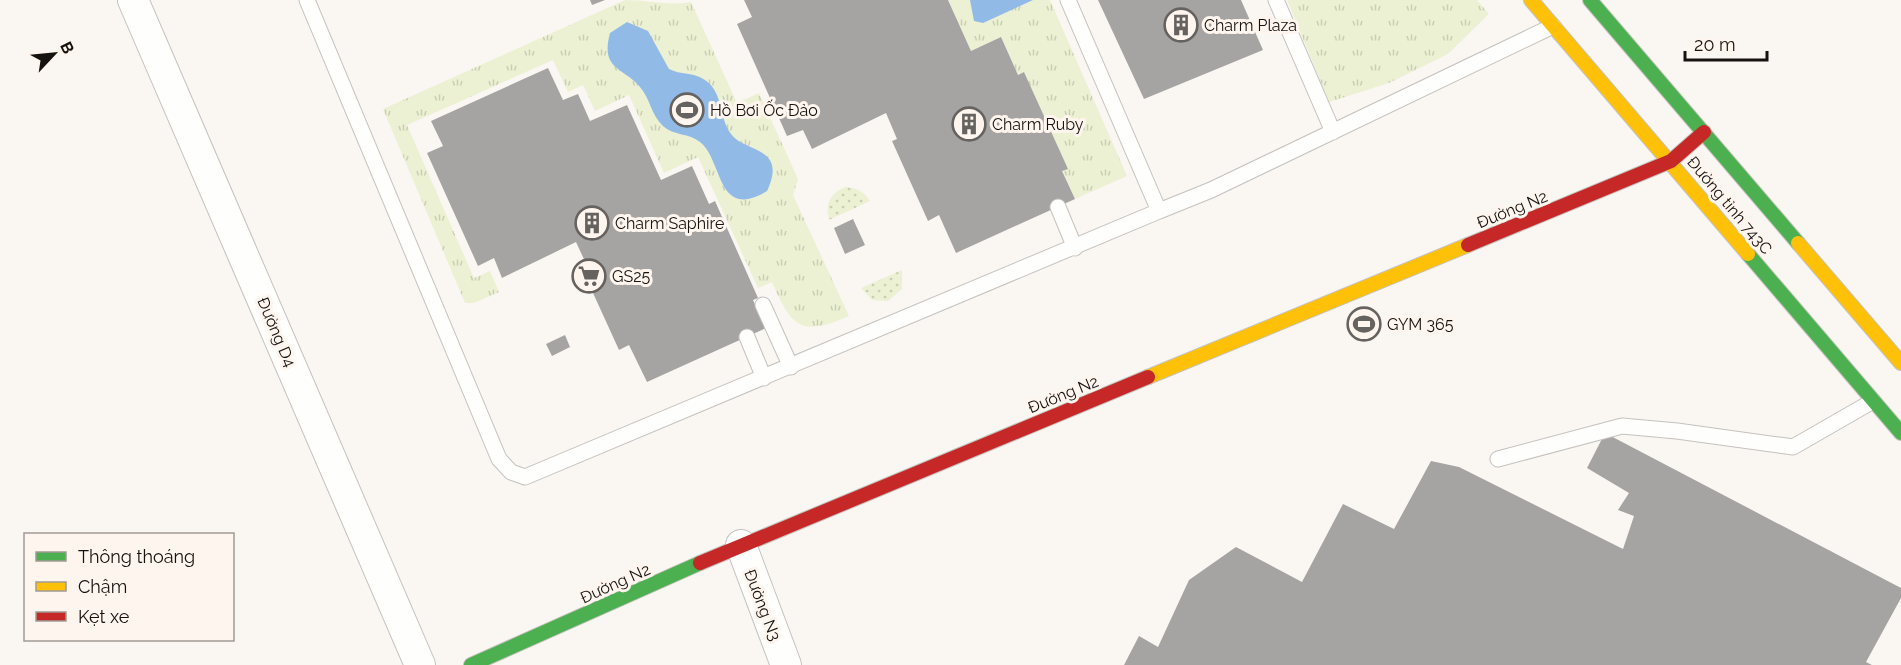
<svg xmlns="http://www.w3.org/2000/svg" width="1901" height="665" font-family="Raleway,sans-serif">
<defs>
<pattern id="grass-dots" width="8" height="8" patternUnits="userSpaceOnUse" patternTransform="scale(1.5)"><rect width="8" height="8" fill="#edf1d3"/><path d="M2 2h.1M6 6h.1" fill="none" stroke="#caceb4" stroke-width="1.8" stroke-linecap="round"/></pattern>
<pattern id="park-tufts" width="24" height="20" patternUnits="userSpaceOnUse" patternTransform="scale(1.5)"><rect width="24" height="20" fill="#edf1d3"/><path d="M3 7l-1-3M5 7V3M7 7l1-3M15 17l-1-3M17 17v-4M19 17l1-3" fill="none" stroke="#caceb4"/></pattern>
</defs>
<rect width="100%" height="100%" fill="#faf6f2"/>
<path fill="url(#grass-dots)" d="M845,187C857,188 863,191 870,201L829,220C825,203 830,194 845,187Z
M902,270V289L888,301L872,300L861,288Z"/>
<path fill="url(#park-tufts)" d="M625,0C648,0 668,6 691,2L737,103L759,93L798,179L793,195L849,316C801,337 792,328 772,282L758,288L698,157L664,173L629,95L595,111L583,85L568,92L553,60L407,125L474,278L490,271L499,292L474,303H465L383,109Z
M948,0H1050L1127,176L1075,199L1062,171L1067,168L1024,72L1018,75L1001,37L971,51Z
M1287,0H1477L1489,14L1448,54L1389,83L1329,102Z"/>
<path fill="#92bae7" d="M970,0H1033L983,23L974,21Z
M627,22L648,31L669,69C680,75 694,72 705,80C724,93 718,116 731,134C745,153 788,146 767,191C716,222 723,159 700,142C689,133 674,136 663,126C651,115 650,98 640,87C623,67 600,70 610,33Z"/>
<path fill="#a6a4a3" d="M590,0H605L592,5Z
M744,0H948L971,51L1001,37L1018,75L1024,72L1068,169L1062,171L1075,199L956,253L939,215L928,221L892,141L897,139L886,113L812,149L803,130L787,136L737,24L752,17Z
M1098,0H1241L1263,50L1144,99Z
M548,68L563,100L578,94L590,121L627,105L661,180L692,166L709,204L715,201L758,298L753,300L766,328L647,382L629,345L619,350L583,271L588,268L576,242L502,278L494,258L478,266L427,153L443,146L431,121Z
M853,219L865,245L845,254L834,228Z
M565,335L570,347L552,356L546,344Z
M1605,433L1901,588V598L1866,662L1872,665H1124L1139,636L1158,647L1189,580L1236,547L1302,582L1343,504L1394,529L1431,461L1459,467L1623,549L1634,516L1618,510L1629,493L1587,468Z"/>
<g fill="none" stroke-linecap="round" stroke-linejoin="round">
<g stroke="#c5c2be" stroke-width="17">
<path id="lane" d="M307,0L499,459L511,472L525,477L1159,211
M1068,0L1159,211L1211,190L1553,26
M1276,0L1333,132
M1058,207L1075,248
M763,305L791,367
M747,337L764,378
M1498,459L1622,426L1677,431L1793,447L1873,401"/>
</g>
<g stroke="#c5c2be" stroke-width="32">
<path id="street" d="M133,0L420,665
M741,545L786,665"/>
</g>
<g stroke="#c5c2be" stroke-width="16">
<path id="fast" d="M1590,0L1798,243
M1748,254L1901,433
M471,665L700,563"/>
</g>
<g stroke="#c5c2be" stroke-width="16">
<path id="slow" d="M1531,0L1748,254
M1798,243L1901,363
M1148,377L1468,245"/>
</g>
<g stroke="#c5c2be" stroke-width="16">
<path id="jam" d="M1468,245L1671,161L1704,132
M700,563L1148,377"/>
</g>
<use href="#lane" stroke="#fefefd" stroke-width="15"/>
<use href="#street" stroke="#fefefd" stroke-width="30"/>
<use href="#fast" stroke="#4caf50" stroke-width="14"/>
<use href="#slow" stroke="#ffc107" stroke-width="14"/>
<use href="#jam" stroke="#c62828" stroke-width="14"/>
</g>
<defs>
<g id="building-ring" transform="scale(1.725)"><circle r="9.5" fill="#fef6ee" stroke="#65625f" stroke-width="1.5"/><path d="M-4-6H4V6H1V3H-1V6H-4ZM-2.5-4.3h1.7v1.8h-1.7ZM.8-4.3h1.7v1.8H.8ZM-2.5-1h1.7V.8h-1.7ZM.8-1h1.7V.8H.8Z" fill="#65625f"/></g>
<g id="stadium-ring" transform="scale(1.725)"><circle r="9.5" fill="#fef6ee" stroke="#65625f" stroke-width="1.5"/><path d="M0-5a6.5 5 0 1 0 0 10a6.5 5 0 1 0 0-10ZM-3.5-1.8h7v3.6h-7Z" fill="#65625f"/></g>
<g id="supermarket-ring" transform="scale(1.725)"><circle r="9.5" fill="#fef6ee" stroke="#65625f" stroke-width="1.5"/><path d="M-6-5.5h2.5l.6 2H6L4.5 2H-2.5L-4.4-4H-6ZM-1.5 3.2a1.3 1.3 0 1 0 .1 0ZM3 3.2a1.3 1.3 0 1 0 .1 0Z" fill="#65625f"/></g>
</defs>
<g fill-rule="evenodd">
<use href="#building-ring" x="1181" y="25"/>
<use href="#stadium-ring" x="687" y="110"/>
<use href="#building-ring" x="969" y="124"/>
<use href="#building-ring" x="592" y="223"/>
<use href="#supermarket-ring" x="589" y="276"/>
<use href="#stadium-ring" x="1364" y="324"/>
</g>
<g text-anchor="middle" stroke-width="6" stroke-linejoin="round" paint-order="stroke">
<g font-size="16" fill="#151210" stroke="#fef6ee" text-anchor="start">
<text x="1204" y="31">Charm Plaza</text>
<text x="710" y="116">Hồ Bơi Ốc Đảo</text>
<text x="992" y="130">Charm Ruby</text>
<text x="615" y="229">Charm Saphire</text>
<text x="612" y="282">GS25</text>
<text x="1387" y="330">GYM 365</text>
</g>
<g font-size="16" fill="#151210" stroke="#fef6ee">
<text transform="translate(1730 205) rotate(50)" y="6">Đường tỉnh 743C</text>
<text transform="translate(1512 209) rotate(-22)" y="6">Đường N2</text>
<text transform="translate(277 332) rotate(67)" y="6">Đường D4</text>
<text transform="translate(1063 394) rotate(-22)" y="6">Đường N2</text>
<text transform="translate(615 583) rotate(-24)" y="6">Đường N2</text>
<text transform="translate(763 605) rotate(69)" y="6">Đường N3</text>
</g>
</g>
<rect x="24" y="533" width="210" height="108" fill="#fef6ee" stroke="#a19b95" stroke-width="1.5"/>
<rect x="36" y="552" width="30" height="9" fill="#4caf50" stroke="#a19b95" stroke-width="1.5"/>
<text x="78" y="563" font-size="18" fill="#151210">Thông thoáng</text>
<rect x="36" y="582" width="30" height="9" fill="#ffc107" stroke="#a19b95" stroke-width="1.5"/>
<text x="78" y="593" font-size="18" fill="#151210">Chậm</text>
<rect x="36" y="612" width="30" height="9" fill="#c62828" stroke="#a19b95" stroke-width="1.5"/>
<text x="78" y="623" font-size="18" fill="#151210">Kẹt xe</text>
<g transform="translate(54 54) rotate(64)" stroke="#fef6ee" stroke-width="4.5" paint-order="stroke">
<path d="M0-4.5L10 22L0 15L-10 22Z" fill="#151210"/>
<text y="-9" font-size="16" font-weight="bold" text-anchor="middle" fill="#151210">B</text>
</g>
<path d="M1685 51v9h82v-9" fill="none" stroke="#151210" stroke-width="3"/>
<text x="1694" y="51" font-size="18" fill="#151210" stroke="#fef6ee" stroke-width="4.5" paint-order="stroke">20 m</text>
</svg>
